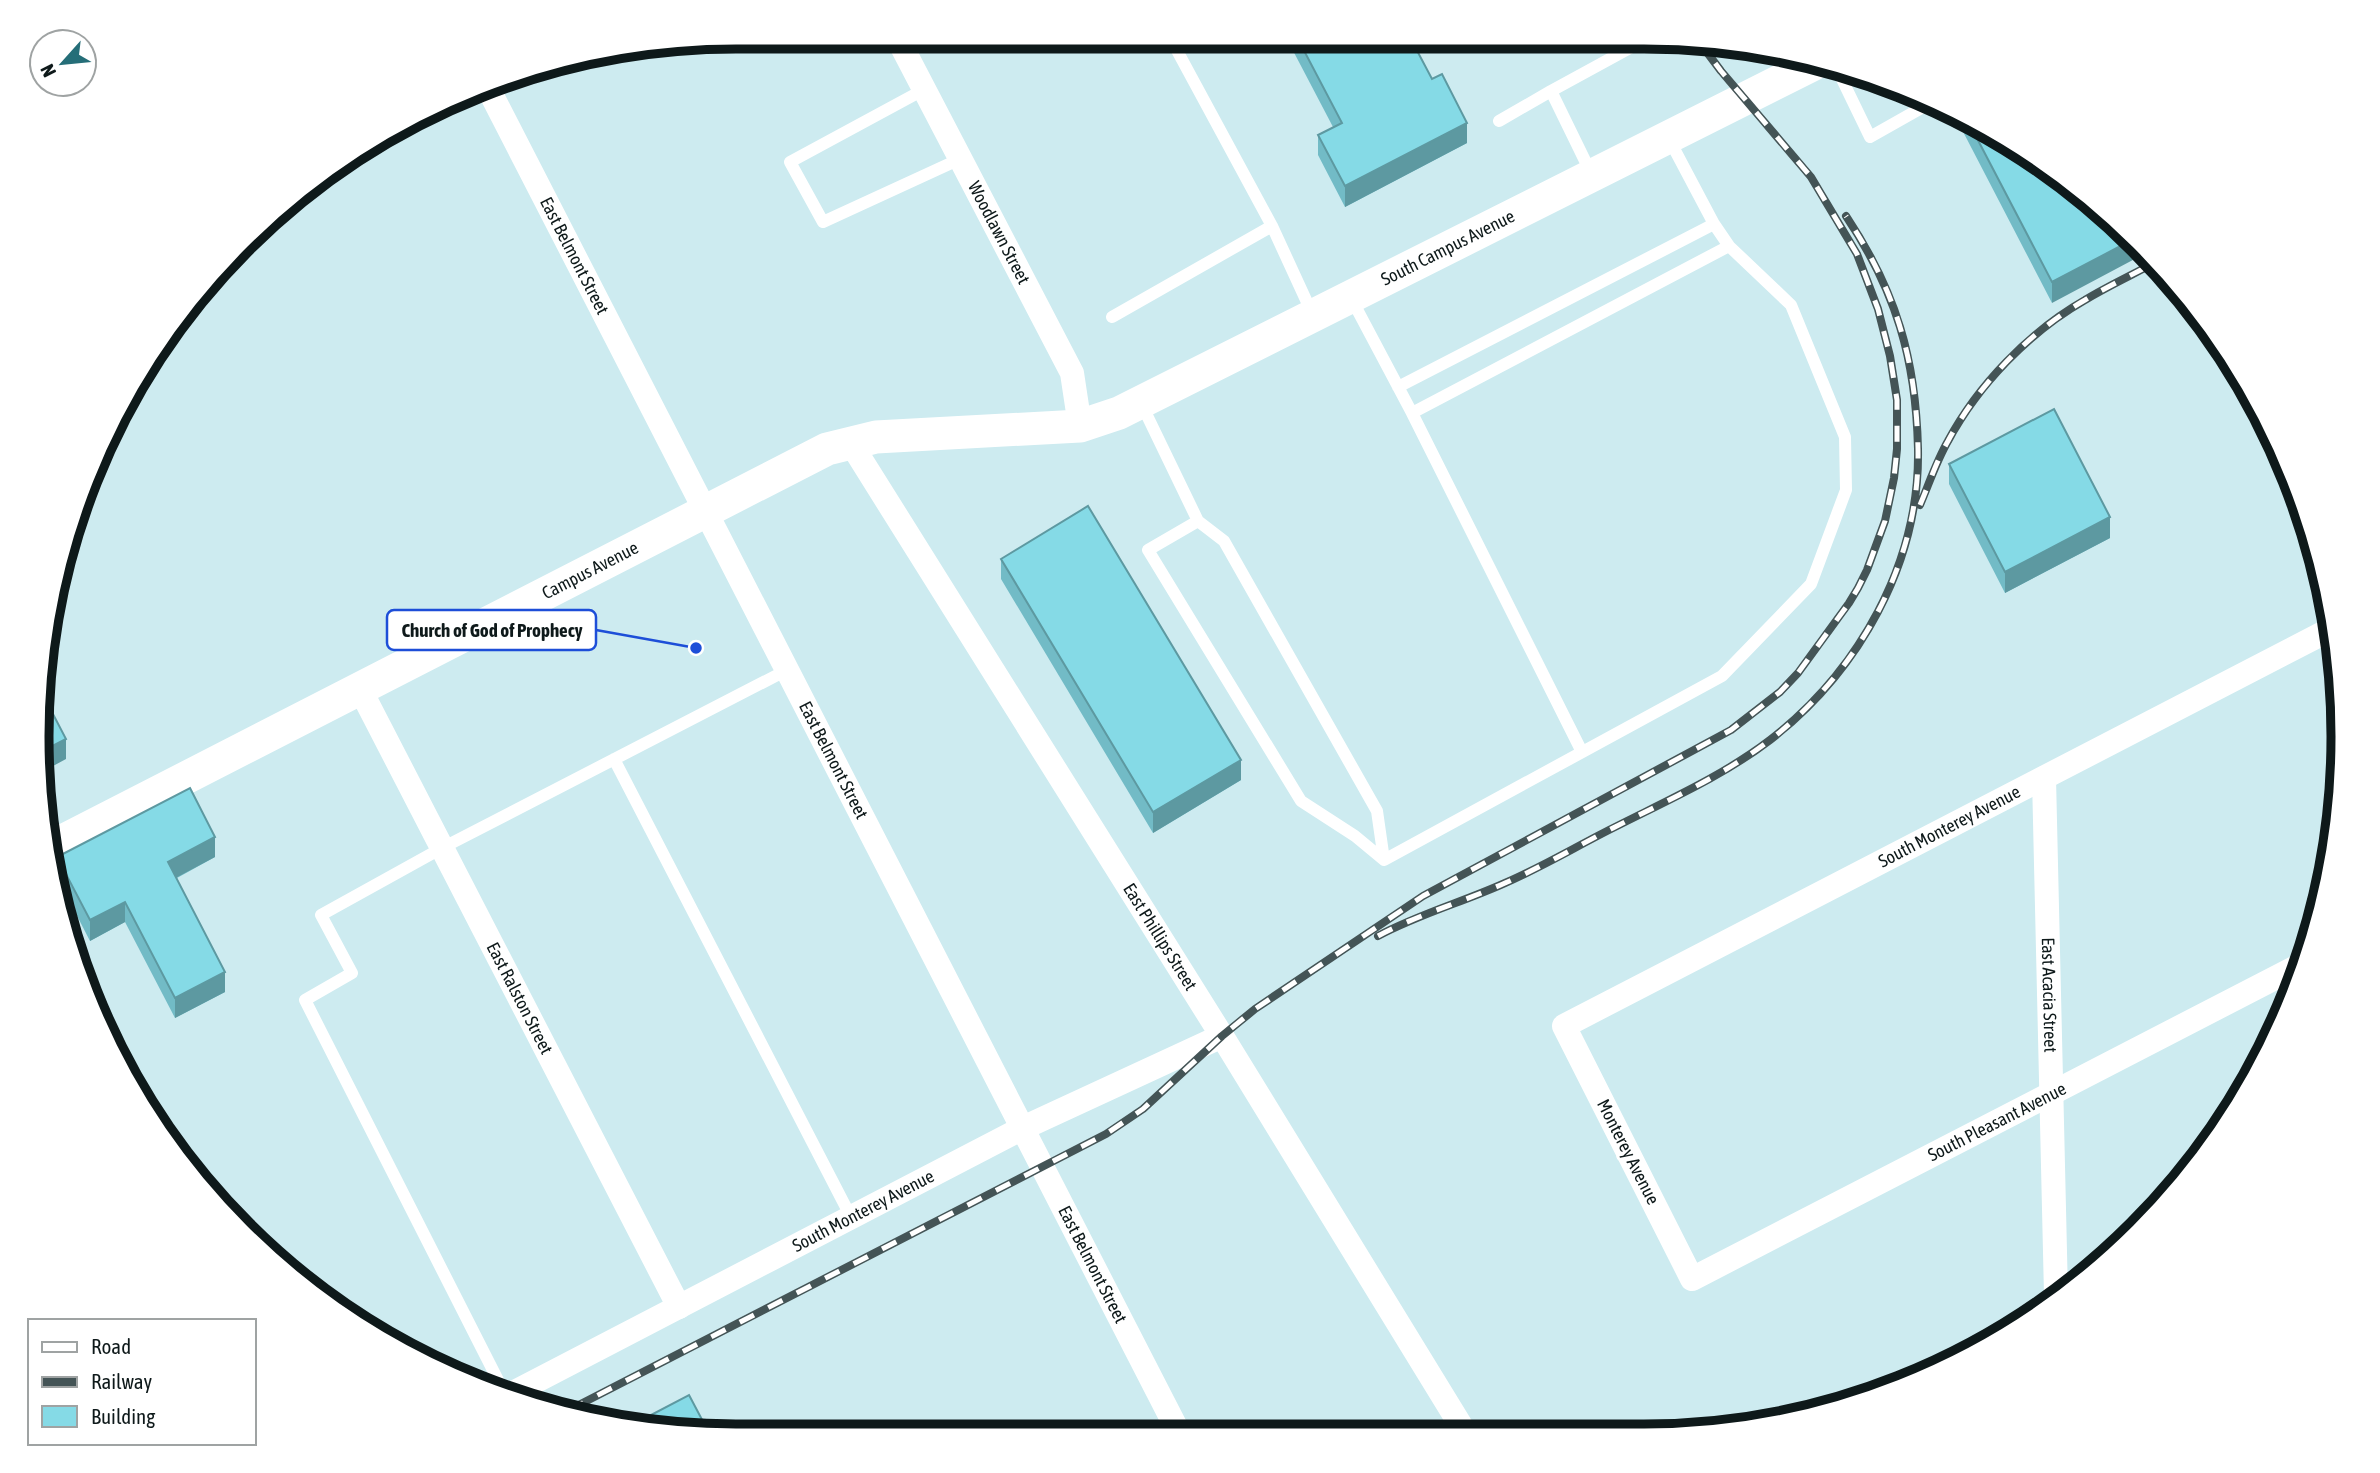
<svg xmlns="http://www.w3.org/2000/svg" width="2380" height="1473" font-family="'Asap Condensed',sans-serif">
<rect width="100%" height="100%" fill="#cdebf0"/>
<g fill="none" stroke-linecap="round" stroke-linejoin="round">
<path stroke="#fff" stroke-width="12" d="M1173,43L1272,226
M1778,54L1789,77
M1838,71L1870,137L1932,102
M925,89L790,162L823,222L960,159
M1551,91L1639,43
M1499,121L1551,91L1591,173
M1714,224L1729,246
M1351,298L1412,413
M1112,317L1272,226L1312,313
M1398,387L1714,224L1669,139
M1141,403L1198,521L1148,550L1301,801L1355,836L1384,860L1722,676L1811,584L1846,490L1845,437L1791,305L1729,246L1412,413L1582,752
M1198,521L1224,541L1377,811L1384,860
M614,759L851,1217
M504,1392L305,1000L352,973L321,915L442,848L787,670"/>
<g stroke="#fff" stroke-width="24">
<path id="s1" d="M900,43L1072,373L1080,426"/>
<path id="s2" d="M487,86L1179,1433"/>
<path id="s3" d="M850,442L1222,1036L1466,1434"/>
<path id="s4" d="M360,689L679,1307"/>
<path id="s5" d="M2044,778L2056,1295"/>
<path id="s6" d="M2302,964L1692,1279L1564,1026L2333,628"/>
<path id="s7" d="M511,1394L1023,1128L1222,1036"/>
</g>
<path stroke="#fff" stroke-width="33" id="s8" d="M51,847L827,449L876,437L1080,426L1119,413L1814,64"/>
<g stroke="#445456" stroke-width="8">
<path id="rail" d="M1920,505C1929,484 1936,462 1948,441C1978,385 2029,332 2085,300C2108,286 2132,275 2156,262
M1378,936C1419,914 1463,902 1505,883C1542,867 1577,846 1613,828C1666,801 1723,776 1770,740C1859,671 1920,563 1918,449C1916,359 1896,291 1846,216
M569,1410L1106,1134L1143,1109L1222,1036L1255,1009L1423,896L1731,730L1780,692L1798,673L1849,603L1858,588L1867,570L1885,521L1894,478L1897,449V400L1890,356L1878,309L1857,254L1811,177L1721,71L1700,43"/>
</g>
<use href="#rail" stroke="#fff" stroke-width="5" stroke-dasharray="16" stroke-linecap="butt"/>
</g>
<path fill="#72bbc6" d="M1289,43H1413L1467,143L1345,207L1318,155V135L1333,127Z
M1958,117L2070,182L2052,303L1958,122Z
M1949,464L2110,538L2005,593L1949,484Z
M1001,559L1241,780L1153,833L1001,579Z
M57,857H215L177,878L225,992L175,1018L125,922L90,941L57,877Z"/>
<path fill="#5d99a1" d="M1467,123V143L1345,207V186Z
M2132,240L2146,253L2052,303V282Z
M2110,517V538L2005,593V572Z
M66,739V759L42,772L39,753Z
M1241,760V780L1153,833V812Z
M215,837V857L168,882V862Z
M125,902V922L90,941V920Z
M225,972V992L175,1018V998Z"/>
<path fill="#85dae6" stroke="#5d99a1" stroke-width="2" d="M1300,43H1413L1432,79L1442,74L1467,123L1345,186L1318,135L1342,123Z
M1969,123L2070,182L2132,240L2052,282Z
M2054,409L2110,517L2005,572L1949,464Z
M1088,506L1241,760L1153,812L1001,559Z
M41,691L66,739L39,753L37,736Z
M190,788L215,837L168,862L225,972L175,998L125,902L90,920L57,857Z
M689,1395L708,1431L646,1430L630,1426Z"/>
<g text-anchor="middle" stroke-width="6" stroke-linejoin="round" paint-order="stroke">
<g font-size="18" fill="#0e191a" stroke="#fff">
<text dy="6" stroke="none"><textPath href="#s1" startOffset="214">Woodlawn Street</textPath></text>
<text dy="6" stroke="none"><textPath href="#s8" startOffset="1536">South Campus Avenue</textPath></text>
<text dy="6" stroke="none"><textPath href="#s2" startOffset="191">East Belmont Street</textPath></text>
<text dy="6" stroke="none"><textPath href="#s8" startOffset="606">Campus Avenue</textPath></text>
<text dy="6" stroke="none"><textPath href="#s2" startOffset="758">East Belmont Street</textPath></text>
<text dy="6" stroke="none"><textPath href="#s6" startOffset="1404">South Monterey Avenue</textPath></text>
<text dy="6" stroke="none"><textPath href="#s3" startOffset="584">East Phillips Street</textPath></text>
<text dy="6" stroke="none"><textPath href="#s5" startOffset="217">East Acacia Street</textPath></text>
<text dy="6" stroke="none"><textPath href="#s4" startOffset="348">East Ralston Street</textPath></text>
<text transform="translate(1997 1122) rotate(-27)" y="6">South Pleasant Avenue</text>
<text transform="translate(1628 1152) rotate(63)" y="6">Monterey Avenue</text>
<text dy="6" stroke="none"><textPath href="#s7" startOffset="397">South Monterey Avenue</textPath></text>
<text dy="6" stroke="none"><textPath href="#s2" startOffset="1325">East Belmont Street</textPath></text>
</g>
</g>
<path d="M0 0H2380V1473H0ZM736 49H1644A687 687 0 0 1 2331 736V737A687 687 0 0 1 1644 1424H736A687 687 0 0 1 49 737V736A687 687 0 0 1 736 49Z" fill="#fff" fill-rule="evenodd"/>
<path fill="none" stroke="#0e191a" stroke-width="9" d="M736 49H1644A687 687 0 0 1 2331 736V737A687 687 0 0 1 1644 1424H736A687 687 0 0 1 49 737V736A687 687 0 0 1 736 49Z"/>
<path fill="none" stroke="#1d4ed8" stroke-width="2.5" d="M696 648L596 630"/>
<circle fill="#1d4ed8" stroke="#fff" stroke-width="2.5" cx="696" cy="648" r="7"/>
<rect fill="#fff" stroke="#1d4ed8" stroke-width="2.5" x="387" y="610" width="209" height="40" rx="7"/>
<g font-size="19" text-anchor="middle" font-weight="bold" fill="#0e191a">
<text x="492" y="637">Church of God of Prophecy</text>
</g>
<rect x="28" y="1319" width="228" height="126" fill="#ffffff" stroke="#9fa3a3" stroke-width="2"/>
<rect x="42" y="1342" width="35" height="10" fill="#ffffff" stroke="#9fa3a3" stroke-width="2"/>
<text x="91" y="1354" font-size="21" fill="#0e191a">Road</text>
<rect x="42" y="1377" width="35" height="10" fill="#445456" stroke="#9fa3a3" stroke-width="2"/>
<text x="91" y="1389" font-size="21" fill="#0e191a">Railway</text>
<rect x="42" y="1406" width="35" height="21" fill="#85dae6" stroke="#9fa3a3" stroke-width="2"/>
<text x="91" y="1424" font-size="21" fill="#0e191a">Building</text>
<g transform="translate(63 63) rotate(243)"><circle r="33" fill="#ffffff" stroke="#9fa3a3" stroke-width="2"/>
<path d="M0-5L12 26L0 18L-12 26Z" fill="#256e78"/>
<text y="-10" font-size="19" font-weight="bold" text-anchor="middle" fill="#0e191a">N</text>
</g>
</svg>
